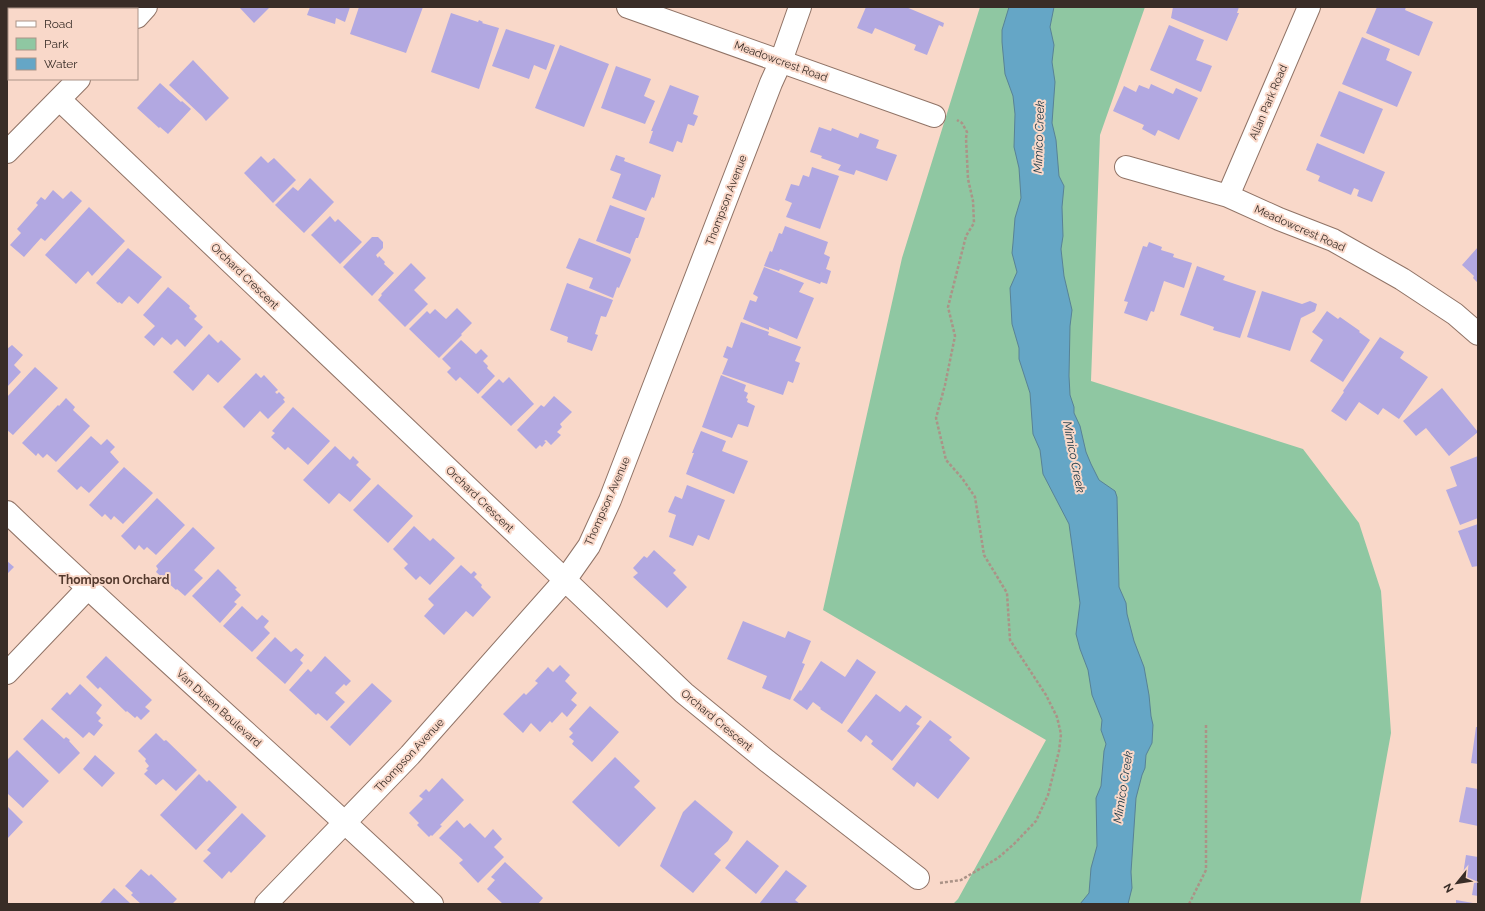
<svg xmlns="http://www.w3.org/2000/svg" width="1485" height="911" font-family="Raleway,sans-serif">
<rect width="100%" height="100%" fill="#f9d8c9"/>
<path fill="#8fc7a2" d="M980,7H1145L1100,135L1091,381L1303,449L1359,523L1381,591L1391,733L1360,904H953L958,899L1046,740L823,610L902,258Z"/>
<path fill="#65a6c6" stroke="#588296" d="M1009,7H1054L1050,27L1054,45L1052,62L1055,82L1052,123L1056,140L1059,176L1064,186L1062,207L1063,236L1061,249L1064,276L1072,310L1070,326L1069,376L1070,395L1074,407V413L1080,426L1086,452L1091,464L1099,480L1115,491L1117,497L1119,587L1126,603L1127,614L1134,641L1144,667L1149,695L1151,716L1153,725L1152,743L1146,755L1145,768L1142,775L1136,798L1131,872L1132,888L1128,904H1080L1089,893L1091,868L1097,846L1096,798L1101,786L1104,751L1106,744L1101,730L1102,720L1092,695L1088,670L1080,649L1076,634L1080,603L1069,524L1043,474L1040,450L1033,434L1030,393L1019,359V348L1012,324L1010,288L1017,272L1012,253L1013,243L1015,218L1021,198L1019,168L1014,147L1015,114L1013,96L1005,74L1002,42V30Z"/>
<path fill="#b2a8e1" d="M7,7H45L47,9H9V53L7,51Z
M239,7H270L254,23Z
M310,7H350L345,22L336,18L335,24L307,15Z
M359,7H423L406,53L350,34Z
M866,7H906L944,23L943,27L939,25L927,55L914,50L916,45L875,28L872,34L857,28Z
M1173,7H1239L1237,13H1239L1227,41L1171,18Z
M1377,7H1406L1405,10L1433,22L1419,56L1366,33Z
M451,13L478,22L479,20L483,22L482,23L499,28L479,89L431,72Z
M1169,25L1204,40L1196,60L1212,66L1201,92L1150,70Z
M506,29L555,45L546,70L534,65L529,79L492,66Z
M1362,37L1390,49L1386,60L1412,72L1397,107L1342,84Z
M560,45L609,64L584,127L535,108Z
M193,60L229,98L206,121L202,116L169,85Z
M616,66L651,79L644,96L655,101L645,124L601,108Z
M160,83L181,102L182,101L191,109L168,134L160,127L159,128L137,108Z
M1151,84L1173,94L1176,88L1198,98L1179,140L1158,130L1155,136L1142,129L1144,125L1113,111L1124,86L1136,92L1139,85L1149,89Z
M670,85L699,96L693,114L698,116L694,126L688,124L682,143L677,141L673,152L649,143L653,131H651Z
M1339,91L1383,109L1364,154L1320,136Z
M819,127L831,131L832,128L858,138L860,133L879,140L876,148L897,155L887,181L856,170L854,175L838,170L841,165L821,158L822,156L810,152Z
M1317,143L1385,172L1372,202L1357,196L1359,190L1354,188L1351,195L1318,181L1320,176L1306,170Z
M616,155L625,158L624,161L661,175L654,198L652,197L646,211L612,198L621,174L610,170Z
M261,156L268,163L274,158L296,180L273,203L244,173Z
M812,167L839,176L820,229L786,217L792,203L785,200L791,184L799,186L803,175L809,177Z
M310,178L334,202L304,233L275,205L293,187L298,191Z
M53,190L63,199L71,191L82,201L45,241L41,238L24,257L10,245L21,233L17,229L38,205L36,203L41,197L45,200Z
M610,205L645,218L638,238H636L630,254L596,241Z
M89,207L125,241L92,276L88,271L76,284L45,255Z
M330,216L335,222L338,219L362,242L340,264L311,235Z
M785,226L828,242L824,254L830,257L826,269L831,271L827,284L821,282L820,284L780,269L779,271L764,266L770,251L772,252L779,233L782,234Z
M372,237H378L383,242V248L376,255L378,258L379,256L385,262L384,264L394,273L372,296L343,267Z
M579,238L630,258L631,260L619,288L617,287L613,298L589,288L593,278L566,268Z
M1149,242L1162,247L1161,250L1174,254L1173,257L1192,263L1184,288L1164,281L1154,312L1151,311L1147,321L1124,313L1128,302L1124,301L1143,246L1147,247Z
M1478,247V283L1473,278L1474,276L1462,265Z
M128,248L162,277L138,304L129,296L122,304L119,302L118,303L96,283Z
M411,263L426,278L414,290L428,304L405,327L378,300L382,295L381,294Z
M1197,266L1225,276L1223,280L1256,291L1240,338L1213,330L1214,327L1180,315Z
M764,267L804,283L799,292L814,298L797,339L769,327V330L743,319L750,300L756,302L758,297L753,294Z
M567,283L613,300L606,317L601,316L595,334L598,335L592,351L567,342L568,337L550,330Z
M168,287L190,306L189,308L197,316L194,319L203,327L185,347L177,339L171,345L162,337L154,346L144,337L155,326L143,315Z
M1262,291L1302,304L1310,301L1317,304L1315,311L1301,318L1290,351L1247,337Z
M457,308L472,323L461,334L462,335L439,358L409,329L427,311L430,314L435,309L446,319Z
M1327,311L1338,319L1340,317L1360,331L1359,332L1370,340L1343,382L1310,361L1323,340L1312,332Z
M741,322L769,332L768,335L801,347L795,361L800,363L793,383L788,381L783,395L722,374L728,359L723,357L727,346L732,348Z
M209,334L218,343L221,340L241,359L218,383L208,374L193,391L173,372Z
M1380,337L1404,352L1400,358L1428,377L1399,419L1383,408L1378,415L1359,402L1346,421L1331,411L1344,392L1343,391Z
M461,340L476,354L481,349L488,356L483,361L488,366L487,368L495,376L478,394L460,377L456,381L447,372L451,368L442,359Z
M12,345L23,355L14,365L21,372L7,387V349Z
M35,367L58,388L13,435L7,430V397Z
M256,373L261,378L264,375L278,390L275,392L277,394L279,392L285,398L283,399L285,402L268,419L260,411L244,428L223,407Z
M721,375L746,385L744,391L748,393L746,398L748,399L747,402L755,406L748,427L738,424L732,438L702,427Z
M509,377L534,404L511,426L481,397L499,379L503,383Z
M1442,388L1478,432L1449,456L1426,428L1416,436L1403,421Z
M554,396L572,412L560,424L562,427L557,432L561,435L551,445L546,440L544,441L546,442L542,447L540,445L536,449L517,430L541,405L544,407Z
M66,398L75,407L73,410L90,426L56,462L47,454L43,458L38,453L36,456L22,443L58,405L59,406Z
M293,407L330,441L308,465L288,447L285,450L271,437L275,433L272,431Z
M701,431L726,441L722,451L748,461L734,494L686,474L694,453H692Z
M91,436L101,445L107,439L115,447L110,452L119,462L89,493L81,486L77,490L57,471Z
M335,446L350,460L353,456L359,462L356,465L371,479L350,502L339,493L329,504L303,480Z
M1478,456V518L1460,525L1446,490L1457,486L1450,467Z
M124,467L153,493L123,524L114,516L111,520L105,514L102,517L89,505Z
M378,484L413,516L388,543L353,510Z
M687,485L725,500L709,540L698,535L693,546L669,537L676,515L668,512L675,496L682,499Z
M157,498L185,525L156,555L147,547L144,550L139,545L135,550L121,536Z
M1478,524V566L1472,567L1458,531Z
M414,526L430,541L433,538L455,558L430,585L420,576L416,580L404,568L408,564L393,549Z
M193,527L215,548L194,570L203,578L185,596L177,589L176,590L156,572L158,569L156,566Z
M654,550L676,570L673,573L687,587L667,608L633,577L638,573L633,568L644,556L647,558Z
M7,561L14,567L7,574Z
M461,565L471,574L474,571L477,574L474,577L482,585L481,587L491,597L473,617L466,611L444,635L424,616L434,605L428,599Z
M218,569L237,588L235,589L241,595L234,602L237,604L220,623L192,596Z
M242,606L257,620L262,615L269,621L264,627L270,633L252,652L223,626Z
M743,621L785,638L788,631L811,641L802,663L805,664L790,700L762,688L767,676L727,659Z
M275,637L291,652L296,648L304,655L300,660L303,663L285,684L256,658Z
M106,656L152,700L145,707L150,711L141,720L137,716L135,718L127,711L126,712L100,687L98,689L86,677Z
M325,656L351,681L346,686L344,684L335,693L345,702L327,721L318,713L316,715L289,690L308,669L311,672Z
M857,659L876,672L842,724L820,709L821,708L813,702L807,710L793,700L800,690L801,691L821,661L845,677Z
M560,665L570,675L565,681L577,693L571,700L577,705L567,717L562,712L552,723L550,721L540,732L531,723L523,733L503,714L524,693L526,695L538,683L535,681L548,667L553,672Z
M372,683L392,701L350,746L330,727Z
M80,684L102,705L96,713L101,718L98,721L103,725L94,736L89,732L83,738L51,709L67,692L70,695Z
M876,694L900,712L906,705L922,717L916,724L920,726L892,761L871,744L873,741L866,735L861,742L847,731Z
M590,706L619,732L592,762L572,744L574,741L569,737L573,733L569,729Z
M42,719L64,739L66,737L70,740L69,741L80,753L59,774L23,739Z
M930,720L952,737L949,740L970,758L938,799L917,782L914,787L892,769Z
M1476,727H1478V764L1471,763Z
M156,733L164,741L166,740L197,770L176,791L163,779L156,785L144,774L148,770L146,769L149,766L145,761L146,759L138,751Z
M17,750L49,781L23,808L7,793V760Z
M95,755L115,773L102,787L83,769Z
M615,757L640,781L634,787L656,808L619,847L572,802Z
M199,774L207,782L209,780L237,807L196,850L160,815Z
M442,778L464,800L440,825L442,826L432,836L431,835L429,837L417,825L419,823L409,813L423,799L419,796L426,789L429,792Z
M1466,787L1478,789V826L1459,822Z
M695,800L733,832L728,841L714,854L721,860L693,893L660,866L683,812Z
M7,806L23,822L7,839Z
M242,813L266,836L231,873L229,871L222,879L203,861L211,853L207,850Z
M457,820L464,828L470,823L485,838L493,829L502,839L494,847L504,857L478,883L459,863L463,860L439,838Z
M747,840L779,866L756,894L725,868Z
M1466,855L1478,857V896L1472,895L1474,883L1462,881Z
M505,862L543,898L538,904H503L487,889L495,880L491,877Z
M141,869L149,876L151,874L177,899L172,904H141L131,895L133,893L125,886Z
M786,870L807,886L795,900L800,904H759Z
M114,888L131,904H99Z
M1456,900L1473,903V904H1456Z"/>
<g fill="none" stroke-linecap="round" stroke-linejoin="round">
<g stroke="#907366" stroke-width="24">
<path id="minor" d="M628,7L934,116
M137,17L146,7
M60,100L684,693L767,761L918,878
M7,152L79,79
M1126,167L1228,196L1279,219L1333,240L1402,279L1455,314L1478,334
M1228,196L1309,7
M7,512C146,645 292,771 432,904
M7,673L87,589
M266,904L410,755L565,580L589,546L610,500L771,83L781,61L800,7"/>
</g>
<path stroke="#ab9387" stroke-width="2.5" stroke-dasharray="3 2" stroke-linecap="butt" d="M940,883L961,880L998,858L1014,844L1036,821L1048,795L1059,751L1061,734L1057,717L1046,695L1010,640L1007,593L984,555L975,497L962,478L946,460L936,418L945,385L955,336L948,307L966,236L974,223L973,201L968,179L966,138L967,132L962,123L957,120
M1189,904L1206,870V724"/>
<use href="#minor" stroke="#fff" stroke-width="22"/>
</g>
<g text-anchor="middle" stroke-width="4" stroke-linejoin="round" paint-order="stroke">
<g font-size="11" fill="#392d27" stroke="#f9d8c9">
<text transform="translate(781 61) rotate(20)" y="4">Meadowcrest Road</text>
<text transform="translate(1268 102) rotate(-67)" y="4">Allan Park Road</text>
<text transform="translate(726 200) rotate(-69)" y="4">Thompson Avenue</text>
<text transform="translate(1300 228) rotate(24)" y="4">Meadowcrest Road</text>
<text transform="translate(245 276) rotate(44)" y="4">Orchard Crescent</text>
<text transform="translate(480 499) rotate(44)" y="4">Orchard Crescent</text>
<text transform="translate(607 501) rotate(-66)" y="4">Thompson Avenue</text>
<text transform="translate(219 708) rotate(42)" y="4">Van Dusen Boulevard</text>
<text transform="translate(717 720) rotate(40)" y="4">Orchard Crescent</text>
<text transform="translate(409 755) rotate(-47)" y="4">Thompson Avenue</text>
</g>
<g font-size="12" font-style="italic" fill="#163543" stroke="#f9d8c9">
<text transform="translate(1039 137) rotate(-88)" y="4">Mimico Creek</text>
<text transform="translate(1074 457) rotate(79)" y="4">Mimico Creek</text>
<text transform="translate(1123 787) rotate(-81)" y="4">Mimico Creek</text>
</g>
<g font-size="12" font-weight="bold" fill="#543a2e" stroke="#f9d8c9">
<text x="114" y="584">Thompson Orchard</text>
</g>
</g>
<rect width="1485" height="911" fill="none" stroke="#392d27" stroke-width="16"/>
<rect x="8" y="8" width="130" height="72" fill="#f9d8c9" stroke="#ac9488"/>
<rect x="16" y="21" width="20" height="6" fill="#ffffff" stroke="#ac9488"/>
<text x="44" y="28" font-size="12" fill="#392d27">Road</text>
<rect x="16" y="38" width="20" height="12" fill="#8fc7a2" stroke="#ac9488"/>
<text x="44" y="48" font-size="12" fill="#392d27">Park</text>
<rect x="16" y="58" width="20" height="12" fill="#65a6c6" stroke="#ac9488"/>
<text x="44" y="68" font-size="12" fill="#392d27">Water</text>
<g transform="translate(1457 883) rotate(240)" stroke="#f9d8c9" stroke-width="3" paint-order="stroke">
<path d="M0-3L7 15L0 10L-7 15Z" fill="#392d27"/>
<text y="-6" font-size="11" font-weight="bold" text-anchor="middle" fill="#392d27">N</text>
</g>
</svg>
